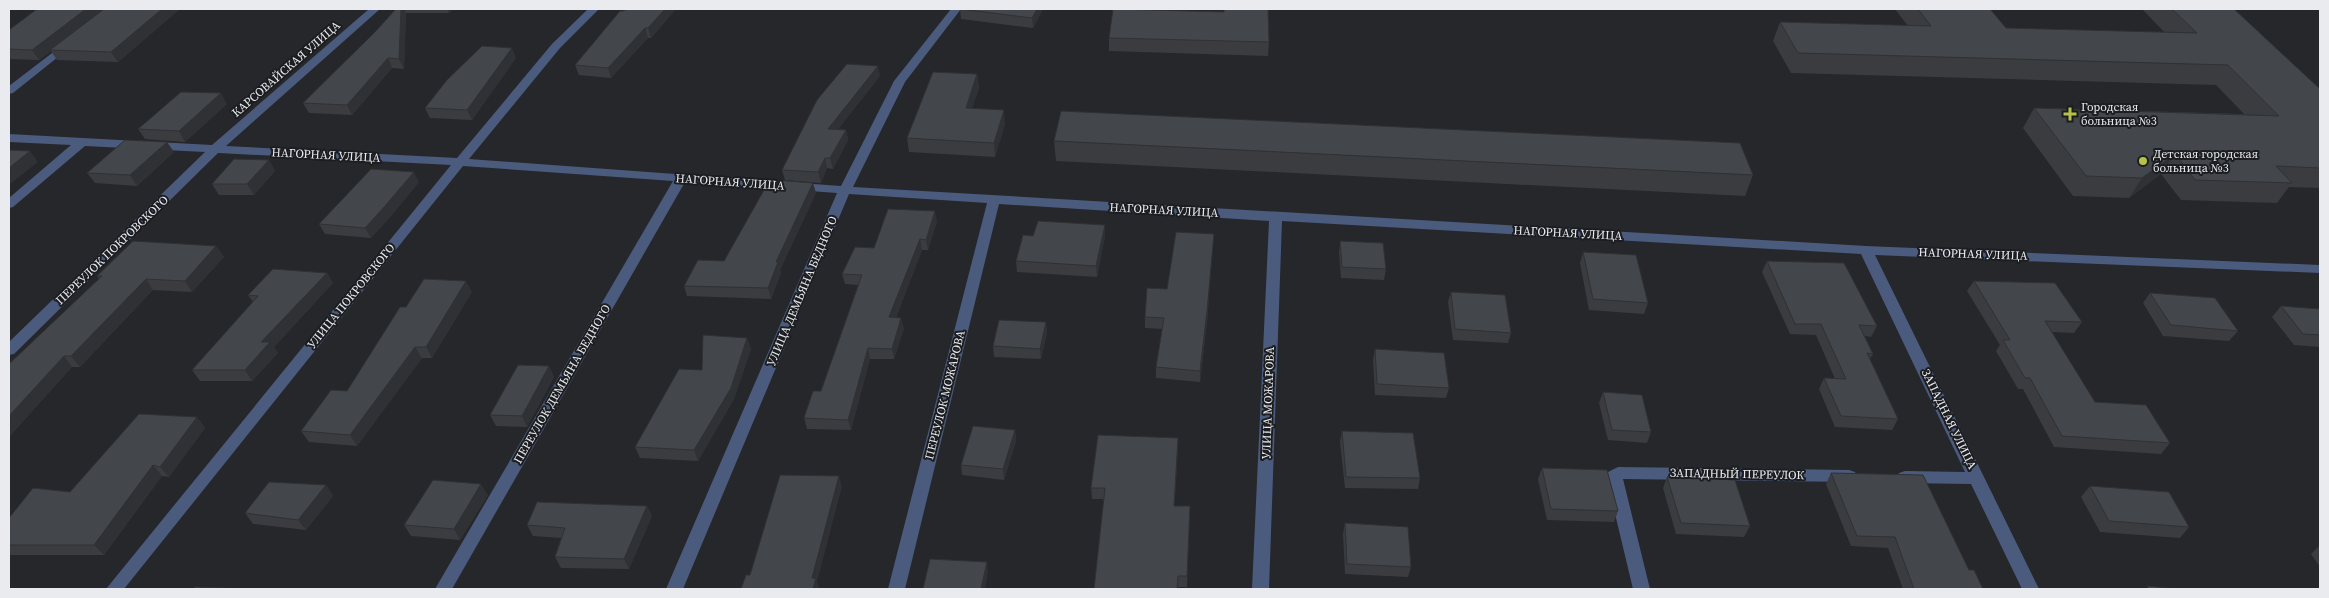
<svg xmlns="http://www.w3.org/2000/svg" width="2329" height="598" font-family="'Source Serif 4',serif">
<rect width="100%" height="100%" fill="#25272b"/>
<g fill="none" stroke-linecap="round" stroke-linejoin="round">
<path fill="#4b5b7d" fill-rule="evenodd" d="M369,9H380L226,146L457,158L552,44L588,9H599L560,48L469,159L841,186L894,81L951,9H961L905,82L853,187L1866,246L2320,265V273L1875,255L2039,589H2022L1971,484L1905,483L1899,481L1897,477L1899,473L1905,471L1965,472L1861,254L1282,221L1269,589H1252L1269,221L999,204L905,589H888L987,203L849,194L683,589H666L837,193L685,182L452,589H435L673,181L463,166L124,589H106L451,165L218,153L14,354L9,355V342L205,152L85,146L13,207L9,208V198L71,145L9,142V134L212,145Z
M69,40L74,43L73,45L13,93L9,94V86Z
M1618,467L1849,470L1855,472L1857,476L1855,480L1849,482L1623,479L1650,589H1633L1606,476L1608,472Z"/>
</g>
<path fill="#3a3c40" d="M180,9L118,62L57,60L51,51L39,60L9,59V30Z
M396,9H453L449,13H406L404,69L392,68L352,115L309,113L303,103L375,32Z
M627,9H676L651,38H648L611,78L579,75L575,65L623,11Z
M960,9H1043L1033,28L961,19Z
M1895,9H1990L2006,28L2165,33L2142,9H2234L2320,89V188L2289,187L2277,203L2181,200L2161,174L2129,198L2073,196L2023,128L2034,108L2244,114L2216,85L1791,73L1773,41L1780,22L1908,26Z
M1224,12L1269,42L1268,56L1109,51V38Z
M516,58L472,120L430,118L425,108Z
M977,74L979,88L972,108L1005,124L995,157L909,152L907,138Z
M880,76L838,129L846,130L848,140L833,169L827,168L821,183L785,180L782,170Z
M227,104L185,142L145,139L138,129Z
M1054,141L1753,175L1745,196L1056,161Z
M174,152L137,186L95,183L87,173Z
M269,160L275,171L254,195H219L212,184Z
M419,182L391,216L371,238L325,234L319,224Z
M816,193L780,270L781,273L771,299L687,296L684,286L724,261Z
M937,221L928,250H922L896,318L904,328L894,359H870L851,430L807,429L804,418L821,391L858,285L845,284L842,274L874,248Z
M1033,236H1105L1097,277L1017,272L1016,261Z
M1340,241L1386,269L1384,280L1341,278L1339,252Z
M1213,245L1207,322L1200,382L1156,378V367L1163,329L1145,328V317L1167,289Z
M216,246L224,257L192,292L153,290L80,367H72L9,437V364L99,279L97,276Z
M1583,252L1648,303L1644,314L1589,310L1580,263Z
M1767,261L1877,326L1871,337L1865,336L1873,354L1870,359L1898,419L1892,430L1835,427L1819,389L1824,378L1835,379L1816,335L1790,334L1762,272Z
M327,273L333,283L274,347L278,353L252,381H200L192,370L253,302L248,295Z
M1974,281L2082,322L2074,333L2052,332L2095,402L2170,443L2161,454L2054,447L2023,389H2018L1996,351L2000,345L1967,291Z
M472,292L432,358H422L357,446L309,442L301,431L347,391L406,307Z
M1451,292L1511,333L1508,343L1453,340L1448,302Z
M2150,293L2238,331L2229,341L2163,336L2143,303Z
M2281,306L2320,309V347L2294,345L2272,317Z
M1046,322L1047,333L1041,359L994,357L993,346Z
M747,338L751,349L734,399L698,461L640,458L635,447L702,370Z
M1375,349L1449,388L1446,398L1375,395L1373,360Z
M549,366L554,377L527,427L496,426L490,415Z
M1603,392L1651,432L1647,443L1608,440L1599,403Z
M197,417L205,428L169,477L162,476L104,555H9V518L70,492Z
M1015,430L1016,441L1004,480L962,475L961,465Z
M1342,431L1420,478L1418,489L1345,488L1340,442Z
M1178,438L1174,506H1190L1187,587H1177L1103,499H1092L1091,488Z
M1542,468L1618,511L1614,522L1547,520L1538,479Z
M1831,473L1969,570L1983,589H1903L1888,548L1851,546L1826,484Z
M1667,477L1750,526L1744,537L1676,534L1663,488Z
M326,485L333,496L306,530L253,524L245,513Z
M2090,486L2189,527L2180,538L2100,532L2081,497Z
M488,495L460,540L411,536L404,525Z
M647,506L652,516L629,569L561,568L555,557L561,538L533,536L527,525Z
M1345,523L1411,567L1408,577L1345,574L1343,534Z
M2320,545V567L2311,554Z"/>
<path fill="#2f3134" d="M86,9H105L50,50L51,51L39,60L32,50Z
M162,9H180L118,62L111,52Z
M401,9H404L406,13L404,69L399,59Z
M447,9H453L449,13Z
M665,9H676L651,38L648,28Z
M1037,9H1043L1033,28L1032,18Z
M645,28L648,38L611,78L608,68Z
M512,48L516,58L472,120L467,110Z
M388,58L392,68L352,115L347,105Z
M878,66L880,76L830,140L828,129Z
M977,74L979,88L968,122L966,108Z
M221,93L227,104L185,142L179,131Z
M1004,110L1005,124L995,157L994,143Z
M846,130L848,140L833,169L830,158Z
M167,142L174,152L137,186L130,175Z
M30,151L38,162L9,185V168Z
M2175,154L2161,174L2129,198L2142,178Z
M825,158L827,168L821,183L818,172Z
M269,160L275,171L254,195L247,184Z
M414,172L419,182L391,216L371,238L365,228Z
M813,183L816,193L780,270L781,273L771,299L768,288L776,262Z
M935,211L937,221L928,250L926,240Z
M1105,225V236L1097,277L1096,266Z
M1214,234L1207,322L1200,382V371Z
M920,239L922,250L892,328L889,317Z
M216,246L224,257L192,292L185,281Z
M327,273L333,283L274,347L278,353L252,381L245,370L261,342Z
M146,279L153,290L80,367L71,356Z
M466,281L472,292L432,358L426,347Z
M901,318L904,328L894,359L892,349Z
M1046,322L1047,333L1041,359L1040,349Z
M747,338L751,349L734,399L698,461L694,450Z
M415,347L422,358L357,446L350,435Z
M868,348L870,359L851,430L848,420Z
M64,356L72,367L9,437V416Z
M549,366L554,377L527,427L522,416Z
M197,417L205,428L169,477L160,467Z
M1015,430L1016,441L1004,480L1003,469Z
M1178,438V449L1174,516V506Z
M153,465L162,476L104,555L94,545Z
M839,476L842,487L817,582L820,589H813L812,578Z
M481,484L488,495L460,540L454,529Z
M326,485L333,496L306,530L298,520Z
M647,506L652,516L629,569L624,559Z
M987,562L988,572L985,589H981Z"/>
<path fill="#43464a" stroke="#2f3134" d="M37,9H86L32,50L9,49V30Z
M104,9H162L111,52L50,50Z
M396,9H401L399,59L388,58L347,105L303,103L375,32Z
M627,9H665L648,28H645L608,68L575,65L620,11H623Z
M960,9H1037L1032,18Z
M1113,9L1224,12V9H1268L1269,42L1109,38Z
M1918,9H1990L2006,28L2197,33L2172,9H2234L2320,89V168L2276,166L2292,183L2195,180L2175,154L2142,178L2086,176L2034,108L2279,116L2228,65L1798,53L1780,22L1931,26Z
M482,46L512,48L467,110L425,108L447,80Z
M847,64L878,66L828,129L846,130L830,158H825L818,172L782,170L817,100Z
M933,72L977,74L966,108L1004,110L994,143L907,138Z
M181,92L221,93L179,131L138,129Z
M1061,111L1740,143L1753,175L1054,141Z
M125,140L167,142L130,175L87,173Z
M9,150L30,151L9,168Z
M234,159L269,160L247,184H212Z
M371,169L414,172L385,206L365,228L319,224Z
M777,180L813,183L776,262H778L768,288L684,286L698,260L724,261L764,190L772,191Z
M888,209L935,211L926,240L920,239L889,317L901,318L892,349L868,348L848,420L804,418L813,391H821L862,275L842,274L855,247L874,248Z
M1038,221L1105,225L1096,266L1016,261L1023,235L1033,236Z
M1176,232L1214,234L1207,311L1200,371L1156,367L1164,318L1145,317L1147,288L1167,289Z
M133,241L216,246L185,281L146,279L71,356H64L9,416V364L102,276H97Z
M1340,241L1383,243L1386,269L1342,267Z
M1583,252L1636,255L1648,303L1593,299Z
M1767,261L1844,263L1877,326L1859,325L1873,354L1867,353L1898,419L1841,416L1824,378L1846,379L1821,324H1795Z
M273,269L327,273L261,342H270L245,370H192L258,296L248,295Z
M424,279L466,281L426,347H415L350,435L301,431L331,390L347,391L400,307H406Z
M1974,281L2055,283L2082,322L2045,321L2095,402L2146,405L2170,443L2062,436L2030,378H2025L2003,340H2010Z
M1451,292L1505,295L1511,333L1455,329Z
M2150,293L2215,298L2238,331L2171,325Z
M2281,306L2320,309V335L2303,334Z
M999,320L1046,322L1040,349L993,346Z
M703,335L747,338L731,388L694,450L635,447L679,369L702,370Z
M1375,349L1444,353L1449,388L1377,384Z
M518,365L549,366L522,416L490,415Z
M1603,392L1642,395L1651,432L1612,430Z
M139,414L197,417L160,467L153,465L94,545H9V518L33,488L70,492Z
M973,426L1015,430L1003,469L961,465Z
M1342,431L1413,433L1420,478L1346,477Z
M1098,435L1178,438L1174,506H1190L1187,576H1178L1177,589H1094L1105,488H1091Z
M1542,468L1607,470L1618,511L1551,509Z
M1831,473L1923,475L1969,570H1974L1983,589H1914L1895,537L1857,536Z
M780,475L839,476L812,578H816L813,589H741L746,575H750Z
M1667,477L1735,480L1750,526L1681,523Z
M433,480L481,484L454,529L404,525Z
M269,482L326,485L298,520L245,513Z
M2090,486L2169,492L2189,527L2109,521Z
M537,502L647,506L624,559L555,557L565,528L527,525Z
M1345,523L1408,527L1411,567L1347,564Z
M930,559L987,562L981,589H923Z
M2147,586L2178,589H2149Z
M195,587L245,589H193Z"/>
<g fill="#b6c149" stroke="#1b1d21" stroke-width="2">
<path d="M2067.5 106.5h5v5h5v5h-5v5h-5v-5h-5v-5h5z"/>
<circle cx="2143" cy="161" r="5"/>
</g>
<g text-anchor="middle" stroke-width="4" stroke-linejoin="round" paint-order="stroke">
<g font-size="12" fill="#e9ebee" stroke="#1b1d21">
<text transform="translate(286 69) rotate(-41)" y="4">КАРСОВАЙСКАЯ УЛИЦА</text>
<text transform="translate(326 155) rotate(3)" y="4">НАГОРНАЯ УЛИЦА</text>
<text transform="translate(730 182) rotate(4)" y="4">НАГОРНАЯ УЛИЦА</text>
<text transform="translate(1164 210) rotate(3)" y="4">НАГОРНАЯ УЛИЦА</text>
<text transform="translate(1568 233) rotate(3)" y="4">НАГОРНАЯ УЛИЦА</text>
<text transform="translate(112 250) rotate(-44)" y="4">ПЕРЕУЛОК ПОКРОВСКОГО</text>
<text transform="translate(1973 254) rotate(2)" y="4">НАГОРНАЯ УЛИЦА</text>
<text transform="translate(802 291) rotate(-67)" y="4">УЛИЦА ДЕМЬЯНА БЕДНОГО</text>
<text transform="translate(351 296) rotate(-51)" y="4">УЛИЦА ПОКРОВСКОГО</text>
<text transform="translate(562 384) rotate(-60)" y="4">ПЕРЕУЛОК ДЕМЬЯНА БЕДНОГО</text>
<text transform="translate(945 395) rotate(-76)" y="4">ПЕРЕУЛОК МОЖАРОВА</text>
<text transform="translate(1268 403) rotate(-88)" y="4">УЛИЦА МОЖАРОВА</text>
<text transform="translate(1949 419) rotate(64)" y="4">ЗАПАДНАЯ УЛИЦА</text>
<text transform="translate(1737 474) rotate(1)" y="4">ЗАПАДНЫЙ ПЕРЕУЛОК</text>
</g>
<g font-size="12" fill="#e9ebee" stroke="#1b1d21" text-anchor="start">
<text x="2081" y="111">Городская<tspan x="2081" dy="14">больница №3</tspan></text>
<text x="2153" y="158">Детская городская<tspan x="2153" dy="14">больница №3</tspan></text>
</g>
</g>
<rect width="2329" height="598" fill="none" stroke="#e9ebee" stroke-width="20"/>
</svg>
